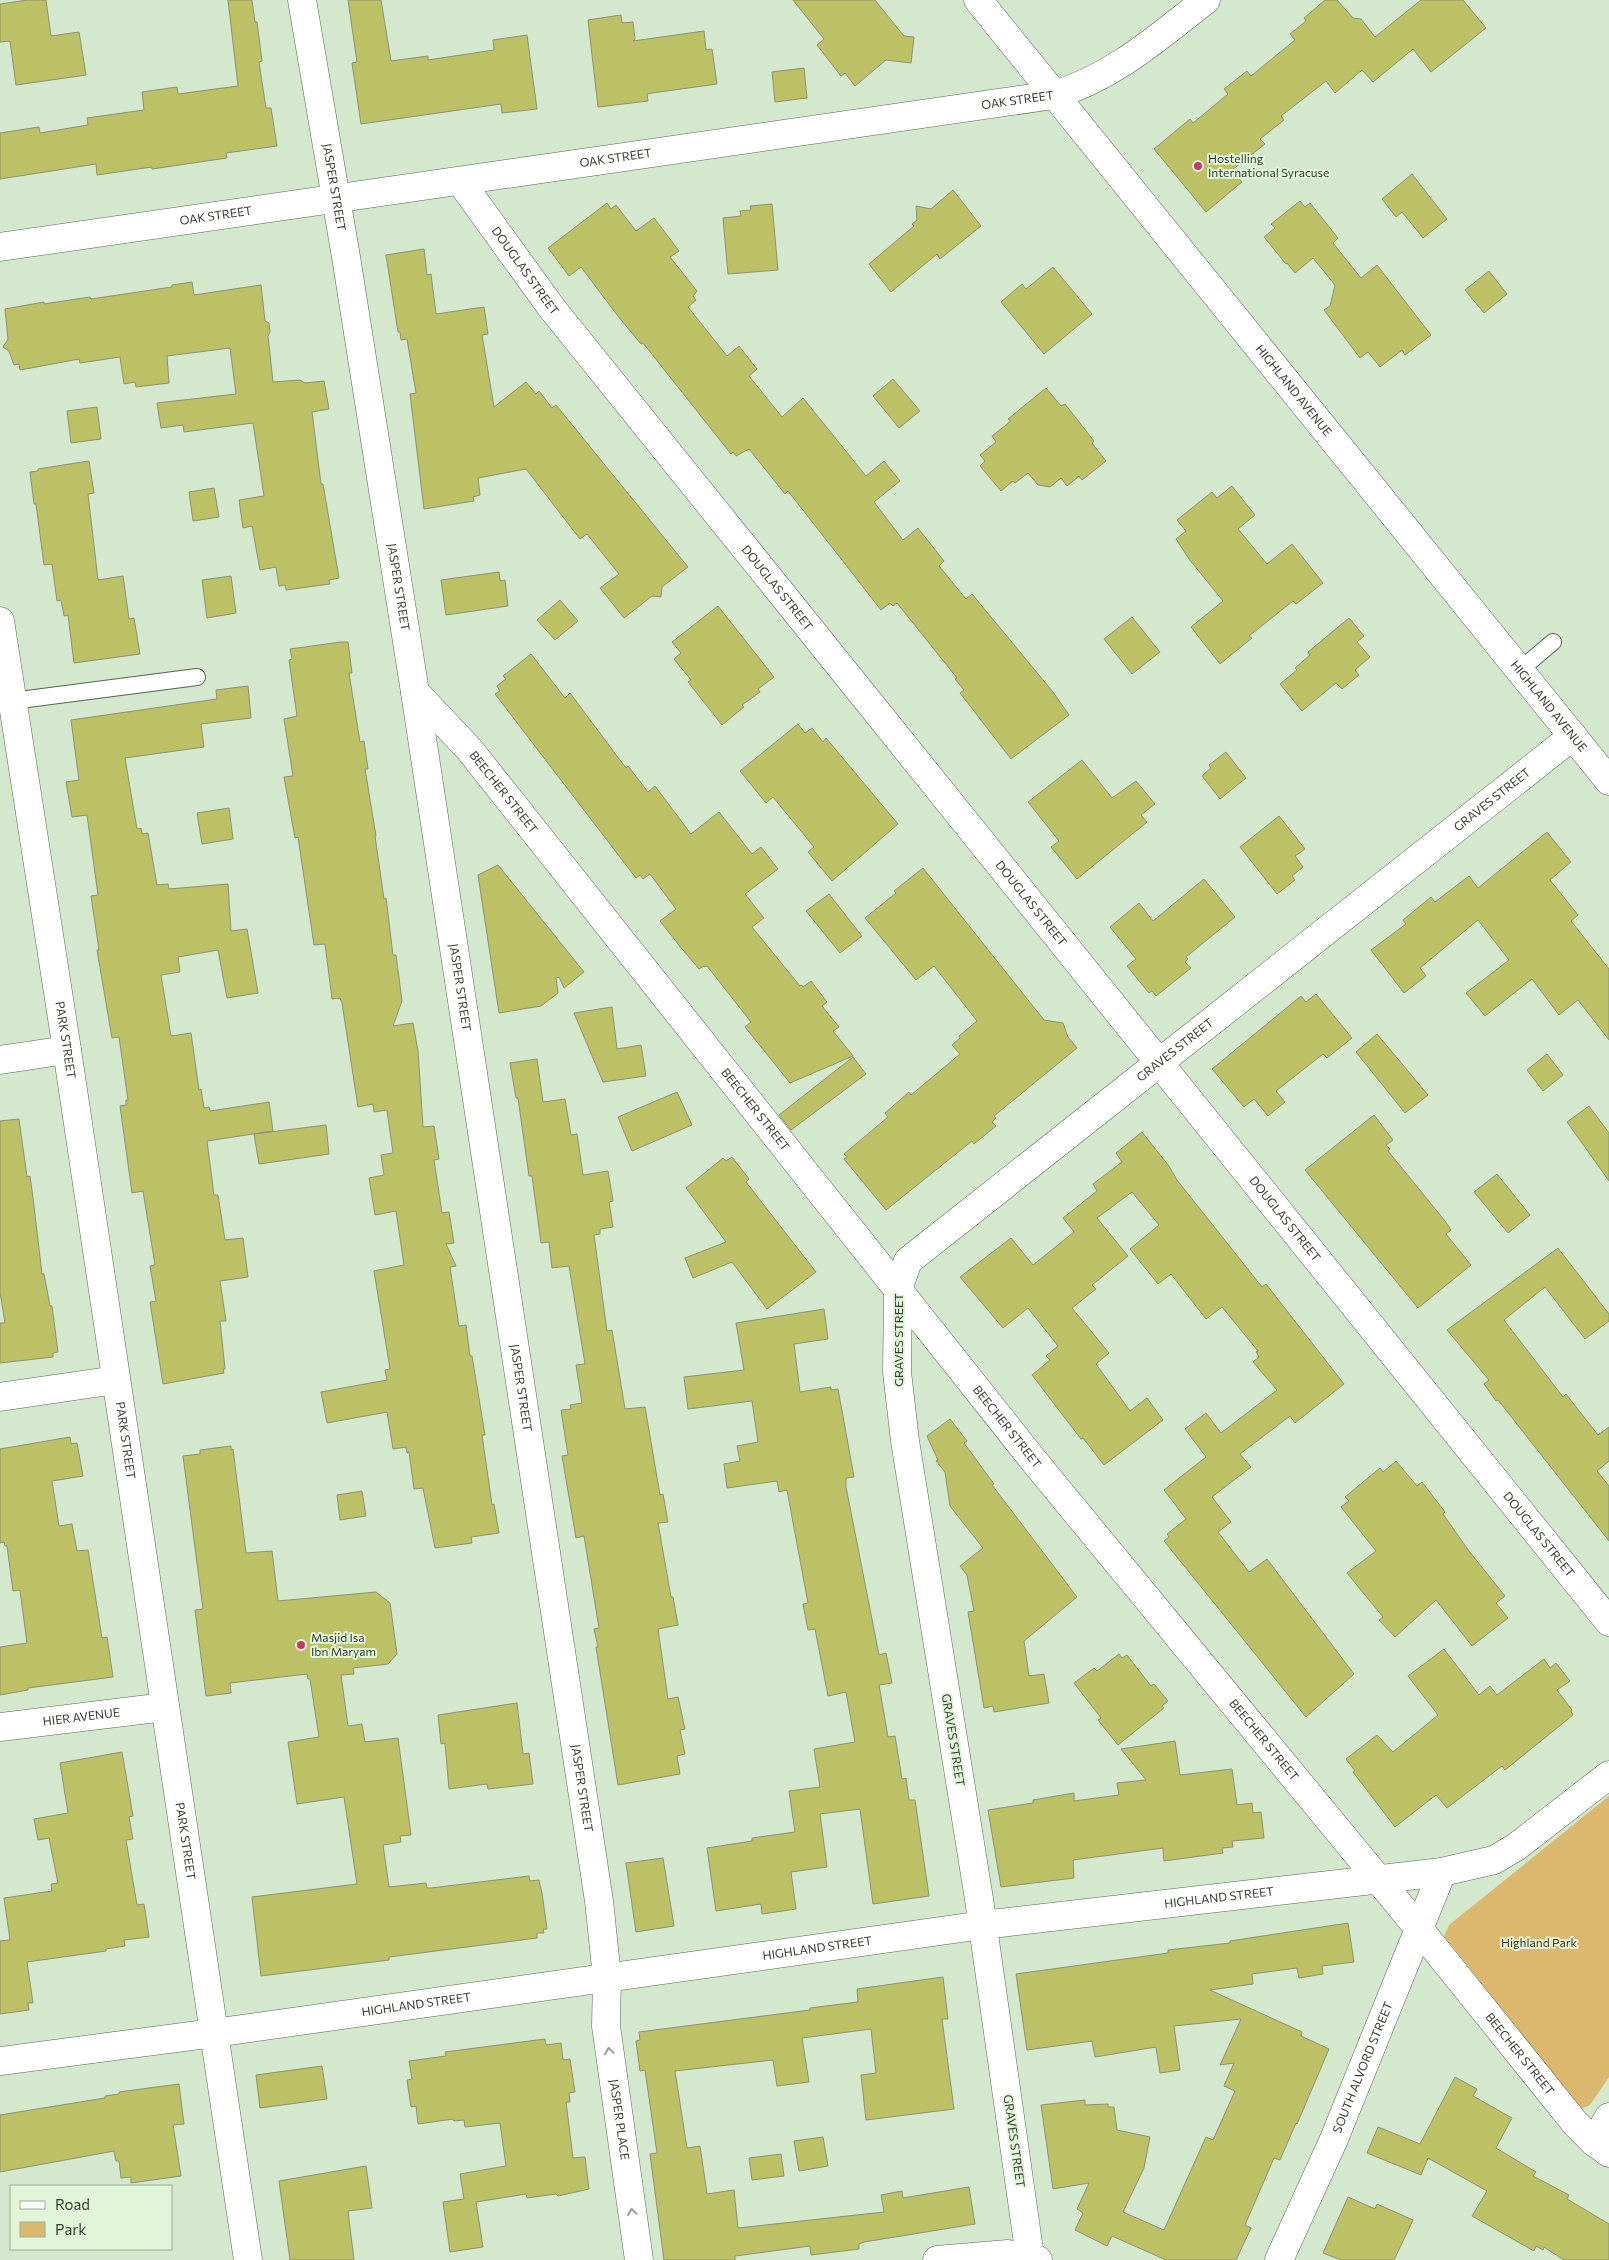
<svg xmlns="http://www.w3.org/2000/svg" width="1609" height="2260" font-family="Commissioner,sans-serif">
<rect width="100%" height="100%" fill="#d3e8cc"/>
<path fill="#dcb86f" d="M1609,1796V2077L1590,2105L1581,2109L1444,1936L1449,1925Z"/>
<path fill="#bdc165" stroke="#8e9071" d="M28,0H46L51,36L79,32L86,75L16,85L10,41L0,42V4Z
M228,0H252L255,22H257L262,61L259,62L266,108H271L277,146L226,153L227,158L152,169V167L97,175L96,164L0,179V133L39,127L40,133L88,125L87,118L144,110L142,92L177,87L178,94L238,86Z
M348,0H381L391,61L428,56V60L494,50L493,40L527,35L537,109L502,113L501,104L361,124L352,63L357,62Z
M793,0H875L904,36L914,37L911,63L886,60L855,86L845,73L841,76L817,45L824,39Z
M1325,0H1337L1353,18L1361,19L1375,37L1421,0H1463L1486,28L1431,72L1413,49L1373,82L1362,70L1335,93L1326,81L1281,116L1284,120L1260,139L1265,144L1232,170L1242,182L1206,212L1154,149L1190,119L1193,123L1228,94L1224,89L1247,71L1251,76L1295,40L1290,34L1306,21L1304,18Z
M621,15L622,23L633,22L635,39L633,41L704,31L706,50L712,49L717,84L652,93L647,94L648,101L598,107L588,20Z
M804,68L807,98L775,102L772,72Z
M1412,174L1447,219L1423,238L1402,212L1396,217L1382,199Z
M953,190L981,226L940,259L937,254L891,292L869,264L914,226L912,224L917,220L916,206L931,209Z
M1300,201L1305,207L1310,203L1338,238L1333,243L1361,278L1377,265L1431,335L1405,355L1402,350L1380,367L1368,352L1360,358L1324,310L1330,306L1335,285L1313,258L1295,273L1287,263L1286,264L1264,237L1275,228L1271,224Z
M607,203L611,209L616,205L636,231L654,218L679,251L670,257L697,291L693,296L696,300L688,307L727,356L739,346L757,369L749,376L782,417L803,398L866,476L884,461L900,481L874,502L903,540L918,528L944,561L939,566L966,599L972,594L1053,692L1069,715L1011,759L960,693L964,690L955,679L957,678L897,603L893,606L890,603L881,610L788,491L785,494L749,449L736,456L733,452L731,454L643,343L641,344L617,315L581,267L569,276L548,248Z
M772,204L778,270L728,274L723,218L741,216L740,211L751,210L750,206Z
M424,249L427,275L431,274L436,314L484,307L488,334L482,335L494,407L526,382L536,394L539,391L552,408L556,405L688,567L662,587L661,597L652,596L624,618L600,588L619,574L587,534L580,539L526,469L478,478L480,495L473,497L474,501L424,509L410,394L416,393L407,339L401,340L400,332H398L386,255Z
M1053,267L1092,314L1044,354L1001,302L1022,284L1026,289Z
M1489,271L1507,294L1484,313L1465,290Z
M192,282L194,295L261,285L265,321L269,323L270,332L268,336L273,382L300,380L305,383L324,381L329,409L312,412L321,484H323L339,578L329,580L330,584L286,590L285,585L279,586L276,567L260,570L252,526L243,528L239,500L264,496L253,423L184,432L183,425L161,428L157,403L236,394L230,348L167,356L169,383L136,387L135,382L124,384L120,357L80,363L79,359L20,370L19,364L14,365L9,351L3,347L8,339L5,309L44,302V304L90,297L91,299L172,287V285Z
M893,379L920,411L899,428L873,396Z
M1046,388L1061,406L1065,404L1094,441L1092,443L1106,461L1082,480L1079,476L1067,486L1061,478L1050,487L1038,485L1028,473L1015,483L1013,481L1001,491L980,466L985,461L980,455L996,442L992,436L1011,421L1008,419Z
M97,407L101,439L71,443L67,411Z
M89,461L94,493L88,494L98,580L123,576L129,619L134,618L140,654L74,663L68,615L64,616L61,600L57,601L52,564L44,565L36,504H34L30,472L38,471V469Z
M1232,486L1255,515L1238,529L1267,564L1292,544L1323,583L1296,604L1293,601L1249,636L1252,638L1220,664L1191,627L1223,601L1189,559L1176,539L1186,531L1177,520L1212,492L1217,498Z
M214,488L219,517L193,521L189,492Z
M499,572L500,581L505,580L508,606L446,615L441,580Z
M231,576L236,613L207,618L202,580Z
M560,600L578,621L555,640L537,620Z
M718,606L774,677L758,689L760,692L742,705L744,707L722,725L688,682L691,680L674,659L681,653L672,642Z
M1132,617L1160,652L1132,674L1104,639Z
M1349,618L1364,636L1357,642L1370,657L1355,670L1359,675L1342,689L1336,683L1302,711L1280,684L1297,670L1295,668L1310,655L1308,652Z
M341,642H348L352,673H349L360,742L364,741L368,769H365L376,836H375L384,899L386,898L393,955H396L402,1001L393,1026L413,1023L418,1051L423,1127L434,1126L439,1159L434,1160L442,1213L449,1212L454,1243L446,1244L456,1266L450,1267L459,1326L466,1325L470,1356H472L485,1435H482L492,1505L494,1504L499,1533L471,1537L472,1543L435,1548L423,1488L414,1489L409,1452L407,1453L406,1447L393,1449L387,1412L327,1423L321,1392L387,1380L385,1370L390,1369L374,1271L404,1265L396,1211L375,1215L369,1178L384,1175L381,1155L393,1153L387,1110L374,1112L373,1104L358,1107L342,1003L340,998L332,999L325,944L314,945L298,837L295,838L284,777L293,776L284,719L297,716L289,660L292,659L290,649Z
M531,654L565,698L570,693L626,768L628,766L648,792L655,786L691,834L719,812L752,854L761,847L778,869L745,894L764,918L752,927L800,986L802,985L803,987L811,981L827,1002L822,1006L839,1027L833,1031L853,1056L790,1083L745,1027L751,1022L707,966L705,967L704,966L699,969L678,944L660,921L676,909L650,874L643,879L640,875L636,878L495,694L500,691L497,686L506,679L503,676Z
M248,686L251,718L201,724L204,747L125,758L137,829L141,828L142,834L148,833L157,885L168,884L169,889L228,884L231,931L247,929L258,993L227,998L218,950L178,957L180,972L161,975L171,1036L191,1033L199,1090L201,1089L204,1108L209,1107L210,1111L269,1102L273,1131L207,1141L214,1195H218L225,1240L243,1238L248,1277L220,1281L226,1321H220L225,1369H223L224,1373L163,1384L150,1302L156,1301L150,1266L155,1265L143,1191L132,1193L120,1106L126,1105V1100H128L119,1037L112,1038L97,950H99L91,896L98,895L87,815L72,817L66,782L79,780L71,720L217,699L216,690Z
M798,724L805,733L812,728L823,742L826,738L898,824L832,881L808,852L814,847L773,797L766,803L740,771Z
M1226,752L1246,778L1220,799L1202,776L1211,768L1209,765Z
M1082,760L1112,798L1136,781L1155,804L1141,815L1147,822L1077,879L1051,847L1059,841L1028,802Z
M229,808L233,839L202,844L197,813Z
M1279,816L1305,849L1295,856L1303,867L1292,876L1295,880L1277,894L1240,847Z
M1547,832L1571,862L1550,880L1578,915L1571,921L1609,969V1040L1578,1000L1559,1015L1532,979L1485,1016L1466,993L1509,960L1478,920L1420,968L1426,976L1404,993L1371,950L1406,924L1403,920L1431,897L1435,902L1469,876L1478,888Z
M498,865L584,972L564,988L559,977L556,978L558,993L541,1006L499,1013L478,875Z
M923,868L1044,1020L1063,1023L1068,1037L1077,1048L994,1116L996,1118L992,1122L996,1126L974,1144L972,1141L886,1210L844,1159L847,1157L844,1154L888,1117L885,1113L909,1092L911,1095L960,1054L952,1045L960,1038L959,1036L977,1021L934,966L916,980L865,918L896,893L894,891Z
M1204,879L1235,917L1186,957L1188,959L1185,962L1191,968L1156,996L1152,991L1149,993L1127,966L1136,959L1110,927L1139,903L1153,921Z
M829,894L862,936L840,953L806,911Z
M1316,994L1352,1038L1327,1058L1323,1054L1276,1091L1285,1102L1268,1116L1254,1099L1244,1107L1212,1069L1301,996L1306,1002Z
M612,1007L617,1049L641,1045L646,1076L603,1082L574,1013Z
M1377,1034L1428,1095L1405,1113L1356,1052Z
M1547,1054L1563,1075L1543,1091L1527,1070Z
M853,1057L866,1074L791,1130L779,1115Z
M537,1059L543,1102L565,1099L571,1135L577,1134L583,1175L608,1171L613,1201L609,1202L613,1227L600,1229V1234L594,1235L607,1331L612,1330L625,1409L645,1407L660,1495L663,1494L668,1522L658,1523L671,1597H673L678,1625L658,1629L668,1699L678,1697L685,1729L680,1730L685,1754L677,1756L680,1774L618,1785L596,1647H598L594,1629L599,1628L584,1536L576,1538L562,1456L568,1455L561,1410L571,1409L570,1405L582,1403L576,1365L585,1364L569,1266L552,1268L549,1242L541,1243L532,1176H529L518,1098H516L510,1063Z
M677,1092L692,1125L632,1151L618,1117Z
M1589,1106L1609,1133V1181L1567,1122Z
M1374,1115L1393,1140L1386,1145L1390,1149L1388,1151L1445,1221L1451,1230L1446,1234L1471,1265L1418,1308L1305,1170Z
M19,1119L27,1177L30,1176L33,1198L42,1274H44L50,1306H52L58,1352L53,1353V1357L0,1363V1323H5L0,1292V1121Z
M326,1125L329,1154L259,1164L254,1134Z
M1142,1132L1169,1166L1177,1180L1262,1287L1266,1284L1344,1384L1295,1423L1290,1416L1240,1454L1251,1467L1212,1497L1231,1522L1218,1532L1249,1572L1267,1559L1354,1674L1306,1717L1164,1541L1169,1537L1167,1534L1186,1519L1164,1490L1206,1457L1185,1429L1206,1413L1221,1433L1277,1390L1253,1362L1259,1357L1256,1352L1258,1351L1222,1307L1206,1319L1171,1274L1158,1284L1130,1249L1159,1225L1132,1192L1097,1218L1128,1256L1092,1285L1096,1289L1072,1308L1109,1353L1096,1364L1130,1411L1147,1398L1163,1420L1104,1465L1083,1438L1081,1439L1032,1375L1050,1360L1046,1356L1058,1346L1028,1308L1003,1328L960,1277L1011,1238L1033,1265L1074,1232L1063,1218L1097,1191L1093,1184L1122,1162L1116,1153Z
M732,1157L749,1179L746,1182L816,1272L767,1309L732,1262L693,1278L685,1258L726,1242L686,1188L723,1158L726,1161Z
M1497,1174L1530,1215L1508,1233L1474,1192Z
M1558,1248L1609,1314V1321L1585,1339L1545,1287L1504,1320L1563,1397L1566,1394L1598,1435L1609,1427V1461L1597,1471L1609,1486V1541L1498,1400L1496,1401L1484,1384L1489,1380L1447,1330Z
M824,1309L828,1339L794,1344L800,1392L831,1387V1390L838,1389L854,1477L846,1478V1487L879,1655L886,1653L892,1683L879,1685L888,1737L895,1736L902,1779L906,1778L909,1800H915L929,1896L873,1904L860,1809L820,1814L827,1867L791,1872L796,1909L762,1914L761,1904L716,1911L707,1848L752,1841V1838L795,1832L789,1791L820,1787L814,1749L855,1742L846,1692L828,1696L815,1629L808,1630L803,1604L808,1603L787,1490L779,1492L777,1481L727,1488L724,1464L740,1461L737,1446L758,1442L752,1401L688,1409L684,1377L744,1370L736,1323Z
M950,1419L967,1441L964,1443L994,1484L992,1485L1077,1597L1024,1641L1029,1676L1044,1674L1049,1703L994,1712L993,1706L984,1708L968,1612L974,1611L967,1575L960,1566L983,1548L950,1506L945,1472L936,1461L938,1460L927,1436Z
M70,1437L71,1444L77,1443L83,1476L52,1481L59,1526L72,1524L77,1551L88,1550L102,1638L107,1637L113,1677L28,1688V1690L0,1695V1647L27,1643L20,1590L13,1591L7,1546H5L4,1542L0,1543V1449Z
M231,1446V1450L233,1449L246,1553L272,1551L278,1601L376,1592L390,1603L397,1654L388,1664L353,1668L354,1674L341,1675L348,1726L362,1724L365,1742L398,1738L411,1835L400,1836L401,1842L383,1845L389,1887L426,1883L427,1888H431L529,1876L530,1881L539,1880L542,1893L547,1929H543L544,1933H537V1938L389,1957V1960L261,1976L252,1897L357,1884L344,1797L297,1804L288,1742L319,1737L310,1679H308L307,1674L230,1683L231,1693L206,1696L195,1610L203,1609L183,1456L200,1454V1450Z
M1396,1461L1417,1486L1422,1482L1445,1512L1443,1514L1469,1551L1505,1596L1496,1603L1508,1618L1472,1646L1436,1600L1395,1637L1379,1620L1383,1617L1347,1573L1376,1551L1341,1507L1349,1501L1345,1497L1380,1468L1383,1472Z
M362,1491L366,1516L340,1520L337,1495Z
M1444,1649L1479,1695L1490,1686L1497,1695L1544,1659L1550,1668L1556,1663L1570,1681L1557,1690L1572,1710L1571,1712L1573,1715L1505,1770L1502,1766L1447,1808L1436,1795L1395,1827L1353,1772L1355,1771L1346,1759L1377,1735L1393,1752L1438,1715L1408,1676Z
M1119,1654L1122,1658L1127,1655L1151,1686L1154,1684L1168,1701L1162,1706L1164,1708L1118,1745L1098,1720L1101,1718L1074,1683L1094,1668L1097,1671Z
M517,1703L523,1754L529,1753L533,1784L488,1789L487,1784L449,1789L445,1743L441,1744L438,1715Z
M1175,1741L1180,1775L1232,1769L1237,1805L1252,1803L1253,1813L1261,1812L1264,1838L1232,1841L1233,1847L1222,1848L1223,1853L1164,1861L1163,1848L1073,1860L1074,1878L1001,1887L988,1810L1033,1803V1800L1074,1793V1801L1119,1795L1117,1783L1146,1780L1121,1749Z
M122,1752L133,1816L129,1817L133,1839L126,1840L137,1905L144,1904L149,1937L124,1940L125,1946L106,1949V1951L27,1962L33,2003H28L29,2010L0,2014V1941L10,1940L4,1898L52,1891L51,1884L58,1883L49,1838L38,1840L34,1819L68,1813L60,1763Z
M663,1858L674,1926L636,1932L626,1863Z
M1348,1923L1354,1962L1322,1966L1323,1974L1299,1978L1297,1968L1252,1974L1253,1984L1210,1990L1302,2032L1301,2036L1329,2049L1297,2124L1296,2123L1280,2160L1274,2158L1245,2225L1251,2228L1236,2260H1166L1112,2236L1107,2246L1075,2230L1083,2213L1077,2209L1089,2183L1053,2189L1041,2105L1085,2100V2105L1108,2104V2107H1114L1117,2130L1150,2137L1144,2168L1123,2212L1164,2230L1206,2137L1213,2140L1235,2091L1224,2086L1234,2063L1220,2065L1241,2019L1174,2026L1180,2070L1160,2073L1156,2047L1095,2057L1092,2041L1027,2050L1016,1974L1168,1953V1950L1230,1943V1941Z
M943,1977L948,2019H942L954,2109L866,2120L861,2075L876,2073L871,2029L802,2038L809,2082L777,2086L773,2060L675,2071L687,2148L700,2146L707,2194L734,2190L738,2228L884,2212L881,2195L902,2191L903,2198L969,2187L975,2224L864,2242L859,2244V2249L811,2255L810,2246L735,2256V2260H664L650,2154L657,2153L645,2070L640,2071L636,2041L640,2040L639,2032L810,2010V2008L858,2002L857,1989Z
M545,2039L546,2045L561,2043L563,2060L570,2059L575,2092L569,2093L570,2102H566L573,2158L585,2157L589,2189L558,2196L556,2194L527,2198L526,2194L476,2202L483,2247L450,2252L443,2202L464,2199L460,2174L506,2166L500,2123L465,2127L464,2120L454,2121L453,2119L418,2124L416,2106L411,2107L407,2080L412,2079L409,2061L446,2056L445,2052Z
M322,2066L327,2099L260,2108L256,2075Z
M1455,2077L1477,2089L1473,2096L1512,2118L1496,2148L1536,2172L1533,2176L1569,2195L1567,2199L1609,2224V2260H1564L1544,2247L1543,2250L1536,2246L1534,2251L1472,2216L1487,2191L1428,2158L1421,2175L1367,2153L1378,2127L1420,2144Z
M179,2084L184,2124L173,2125L181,2176L131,2183V2177L121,2178L119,2161H116L114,2151L0,2172V2115L105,2098V2096L119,2094V2092Z
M823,2137L828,2166L799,2171L794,2141Z
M781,2154L784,2176L752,2180L749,2158Z
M366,2166L372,2208L348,2211L354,2260H290L279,2181Z
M1348,2197L1375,2209L1377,2204L1413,2220L1394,2260H1341L1323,2253Z"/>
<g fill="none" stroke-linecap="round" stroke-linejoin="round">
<g stroke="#54674e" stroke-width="18">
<path id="lane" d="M1520,670L1553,642
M12,701L197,677"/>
</g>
<g stroke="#54674e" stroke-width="29">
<g id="street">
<path id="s1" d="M302,0L346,257L415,692L599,1901L607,1977L606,2026L639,2260"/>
<path id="s2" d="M978,0L1609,781"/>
<path id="s3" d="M460,181L551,307L1609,1622"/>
<path id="s4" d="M0,247L1054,95C1114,77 1158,37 1206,0"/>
<path id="s5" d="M0,621L67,1050L248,2260"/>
<path id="s6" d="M415,692L469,749L1034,1461L1420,1930L1575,2123L1594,2142L1609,2153"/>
<path d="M0,1060L67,1050"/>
<path d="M0,1397L116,1380"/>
<path id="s7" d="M0,1727L165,1707"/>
<path id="s8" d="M0,2061L214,2033L983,1925L1442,1872L1494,1860L1516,1847L1609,1775"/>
<path d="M1594,2142L1609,2117"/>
<path id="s9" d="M1030,2257L979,1899L905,1441L897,1372L898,1289L908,1261L1573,736"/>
<path d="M937,2260L1008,2254L1038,2260"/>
<path id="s10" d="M1279,2260L1334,2139L1442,1872"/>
</g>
</g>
<use href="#lane" stroke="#fff" stroke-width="16"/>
<use href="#street" stroke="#fff" stroke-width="28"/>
</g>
<defs><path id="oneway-chevron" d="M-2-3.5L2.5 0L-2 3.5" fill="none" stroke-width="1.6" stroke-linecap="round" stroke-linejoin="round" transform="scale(1.25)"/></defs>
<g stroke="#9a9e98">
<use href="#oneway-chevron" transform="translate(609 2051) rotate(-98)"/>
<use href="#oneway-chevron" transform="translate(632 2212) rotate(-98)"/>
</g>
<g fill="#c5396d" stroke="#e1f6d9" stroke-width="2">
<circle cx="1198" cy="166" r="5"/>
<circle cx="301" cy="1645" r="5"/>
</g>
<g text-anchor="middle" stroke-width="4" stroke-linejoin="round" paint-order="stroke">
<g font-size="12" fill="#353d32" stroke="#e1f6d9">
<text dy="4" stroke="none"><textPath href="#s4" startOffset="1028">OAK STREET</textPath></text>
<text dy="4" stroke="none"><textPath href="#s4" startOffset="622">OAK STREET</textPath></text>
<text dy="4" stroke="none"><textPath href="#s1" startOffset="190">JASPER STREET</textPath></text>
<text dy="4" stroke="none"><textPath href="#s4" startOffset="218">OAK STREET</textPath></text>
<text dy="4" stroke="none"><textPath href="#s3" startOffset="111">DOUGLAS STREET</textPath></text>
<text dy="4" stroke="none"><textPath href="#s2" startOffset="502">HIGHLAND AVENUE</textPath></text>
<text dy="4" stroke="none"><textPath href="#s1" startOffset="595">JASPER STREET</textPath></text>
<text dy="4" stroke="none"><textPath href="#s3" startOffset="516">DOUGLAS STREET</textPath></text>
<text dy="4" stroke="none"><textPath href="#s2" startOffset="908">HIGHLAND AVENUE</textPath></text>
<text dy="4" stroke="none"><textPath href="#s6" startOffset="134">BEECHER STREET</textPath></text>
<text dy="4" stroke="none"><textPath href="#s9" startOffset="1752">GRAVES STREET</textPath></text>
<text dy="4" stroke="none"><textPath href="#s3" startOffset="921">DOUGLAS STREET</textPath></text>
<text dy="4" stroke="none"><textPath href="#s1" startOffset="1000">JASPER STREET</textPath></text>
<text dy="4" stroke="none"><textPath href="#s5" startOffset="424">PARK STREET</textPath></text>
<text dy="4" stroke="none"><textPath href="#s9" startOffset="1348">GRAVES STREET</textPath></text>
<text dy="4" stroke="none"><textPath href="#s6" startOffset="539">BEECHER STREET</textPath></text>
<text dy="4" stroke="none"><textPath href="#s3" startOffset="1326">DOUGLAS STREET</textPath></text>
<text transform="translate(899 1340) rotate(-90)" y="4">GRAVES STREET</text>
<text dy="4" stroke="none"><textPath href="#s1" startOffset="1405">JASPER STREET</textPath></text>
<text dy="4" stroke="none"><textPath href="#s6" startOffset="944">BEECHER STREET</textPath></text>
<text dy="4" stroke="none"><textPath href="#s5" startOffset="829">PARK STREET</textPath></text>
<text dy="4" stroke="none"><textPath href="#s3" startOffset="1731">DOUGLAS STREET</textPath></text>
<text dy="4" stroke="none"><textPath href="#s7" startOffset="82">HIER AVENUE</textPath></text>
<text transform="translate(953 1740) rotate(81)" y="4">GRAVES STREET</text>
<text dy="4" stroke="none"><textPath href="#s6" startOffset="1349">BEECHER STREET</textPath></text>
<text dy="4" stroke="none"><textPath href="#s1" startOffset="1810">JASPER STREET</textPath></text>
<text dy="4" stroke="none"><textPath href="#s5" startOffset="1234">PARK STREET</textPath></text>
<text dy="4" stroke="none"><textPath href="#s8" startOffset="1230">HIGHLAND STREET</textPath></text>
<text dy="4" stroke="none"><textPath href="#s8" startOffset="825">HIGHLAND STREET</textPath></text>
<text dy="4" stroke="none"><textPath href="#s8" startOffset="420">HIGHLAND STREET</textPath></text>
<text dy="4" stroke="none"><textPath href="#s6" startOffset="1754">BEECHER STREET</textPath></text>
<text dy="4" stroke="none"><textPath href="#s10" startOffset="210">SOUTH ALVORD STREET</textPath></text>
<text dy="4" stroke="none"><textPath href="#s1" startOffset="2144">JASPER PLACE</textPath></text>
<text transform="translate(1014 2141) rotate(82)" y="4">GRAVES STREET</text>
</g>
<g font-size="12" fill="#353d32" stroke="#e1f6d9" text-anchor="start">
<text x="1208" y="163">Hostelling<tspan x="1208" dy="14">International Syracuse</tspan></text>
<text x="311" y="1642">Masjid Isa<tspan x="311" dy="14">Ibn Maryam</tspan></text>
</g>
<g font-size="12" fill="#44320c" stroke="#e1f6d9">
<text x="1539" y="1947">Highland Park</text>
</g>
</g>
<rect x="10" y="2185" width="162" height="65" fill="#e1f6d9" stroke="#9cac96"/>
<rect x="20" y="2201" width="25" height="8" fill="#ffffff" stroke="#9cac96"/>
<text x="55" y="2210" font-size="15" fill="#353d32">Road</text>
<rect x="20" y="2222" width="25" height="15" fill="#dcb86f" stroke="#9cac96"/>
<text x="55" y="2235" font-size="15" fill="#353d32">Park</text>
</svg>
